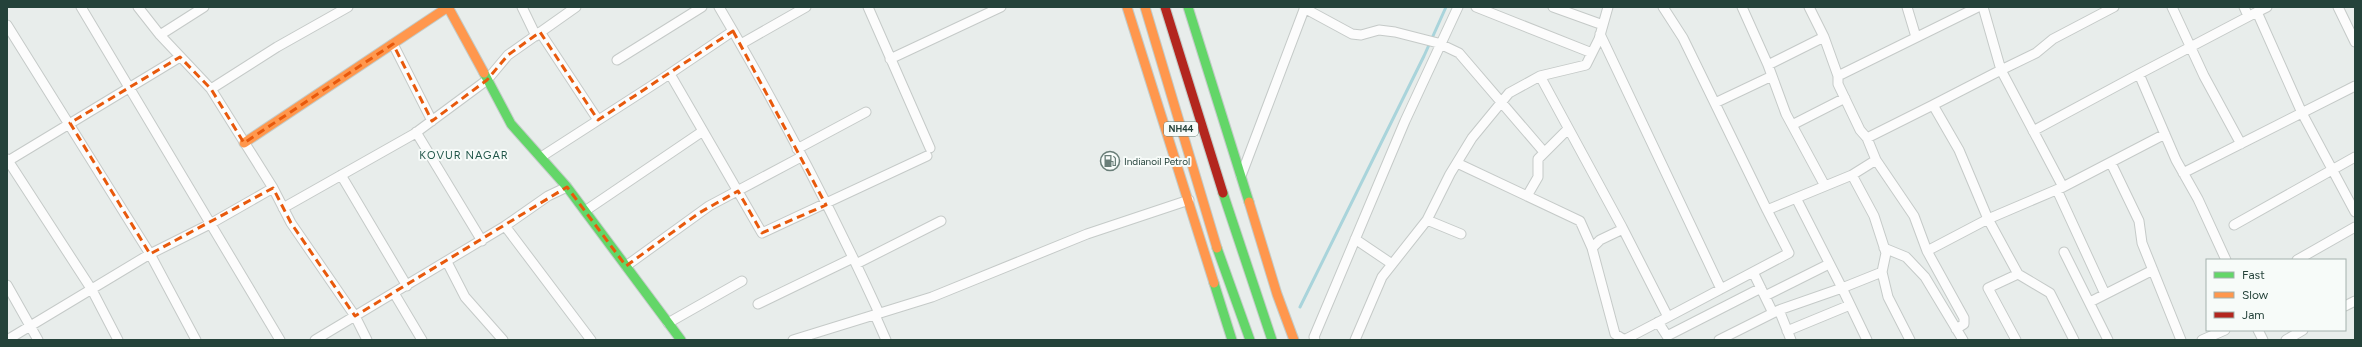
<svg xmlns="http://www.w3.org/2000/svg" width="2362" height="347" font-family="Figtree,sans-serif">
<rect width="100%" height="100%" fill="#e8edeb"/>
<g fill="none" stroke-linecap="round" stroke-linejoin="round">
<path stroke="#a9d4db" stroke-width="3" d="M1300,307L1424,56L1446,7"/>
<g stroke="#c5cac8" stroke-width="11">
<path id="street" d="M81,7L280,340
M138,7L160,35L211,89L273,188L291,223L355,316L367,340
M522,7L536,36
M719,7L733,31
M868,7L930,148
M1476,7L1592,53
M1553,7L1603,25
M1663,7L1683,38L1767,210
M1742,7L1768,65L1786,114L1825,186
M1809,7L1824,37L1838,76L1978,7
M1907,7L1916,37
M1983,7L2001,70L2036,53L2053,39L2114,7
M2172,7L2204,76L2241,144
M2244,7L2248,16
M2338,7L2355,42
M1304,8L1352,34L1361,35L1379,30L1395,32L1438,43L1459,53L1544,152
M2257,12L2267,7
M7,25L150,254L196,340
M540,32L598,120
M1600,34L1721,289
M160,35L204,7
M393,44L432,121
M741,44L806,7
M890,59L1001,7
M617,60L702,7
M1768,65L1824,37
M670,74L762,233L927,156
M2139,74L2257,12L2302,113L2355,212
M1540,76L1622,227L1668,317L1624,340
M1838,76V84L1860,130L1867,138
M211,89L277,47L348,7
M1715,103L1772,76
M1933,105L2001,70L2063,187L1988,219L2018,274L1988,288L2016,340
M1792,125L1845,98
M2033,131L2139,74L2176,160L2198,199L2226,260
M416,132L482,241
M797,149L866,112
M541,157L659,81L733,31C786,123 835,217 879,313
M7,159L92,290L118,340
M8,161L180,57
M1457,163L1580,221L1592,248
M2111,163L2139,221L2142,243L2181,340
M2183,173L2355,86
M341,175L407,286
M1852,175L1876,160L1914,216L1927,251L1988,219L1959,150L1933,105L1867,138L1876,160
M1241,176L1305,7
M2063,187L2165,134
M2057,190L2105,294
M1527,196L1538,177V159L1568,129
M283,208L414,134L487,80L508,55L576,7
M585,211L703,131
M1427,220L1461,234
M2234,225L2355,157
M505,226L591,340
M1623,229L1600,240L1592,248L1615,334L1623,339
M1355,239L1392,264
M1884,248L1906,257L1925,277L1963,340
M1927,251L1964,318V324L1956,329
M2064,252L2108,340
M2297,260L2355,227
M447,262L465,297L503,340
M856,264L941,221
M626,266L709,206L801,157
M1753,272L1773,313
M1882,272L1888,297L1910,340
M2018,274L2050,293L2074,340
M7,285L38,340
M394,293L422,340
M1765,296L1829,264
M2090,302L2153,270
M758,304L853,258
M2345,306L2355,301
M1779,310L1842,288L1867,340
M875,315L886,340
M1668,317L1789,253L1767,210L1796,198L1842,288L1882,272L1886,253L1874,216L1852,175L1796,198
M1658,322L1667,336L1761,288
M668,323L742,281
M2258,330L2263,340
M1787,331L1850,305
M7,340L150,254L210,224L273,188
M315,340L505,226L548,196L567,187
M793,340L932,297L1087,234L1189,200
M1315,340L1314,337L1405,121L1458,7
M1355,340L1382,277L1427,220L1450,174L1472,138L1509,93L1540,76L1586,65L1599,39L1608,7
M1719,340L1779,310L1791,340
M2202,340L2225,330
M2286,340L2303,330"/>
</g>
<g stroke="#c3cbc8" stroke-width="11">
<path id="fast" d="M1188,7L1249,202
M484,73L511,124L567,187L681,340
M1223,193L1272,340
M1217,248L1250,340
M1214,283L1232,340"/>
</g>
<g stroke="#c3cbc8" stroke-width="11">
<path id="slow" d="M1127,7L1214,283
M1145,7L1217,248
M244,143L448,7L484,73
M1249,202L1277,294L1294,340"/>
</g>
<g stroke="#c3cbc8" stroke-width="11">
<path id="jam" d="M1165,7L1223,193"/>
</g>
<use href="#street" stroke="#fcfcfc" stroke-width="9"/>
<use href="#fast" stroke="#63d668" stroke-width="9"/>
<use href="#slow" stroke="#ff974d" stroke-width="9"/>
<use href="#jam" stroke="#b3261e" stroke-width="9"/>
</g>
<path fill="none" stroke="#e8590c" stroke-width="3" stroke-dasharray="8 5" stroke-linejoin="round" d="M733,31L826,205L762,233L738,191L699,213L626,266L567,187L355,316L291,223L273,188L150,254L70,123L180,57L211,89L244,143L393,44L432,121L487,80L508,55L540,32L598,120Z"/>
<defs>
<g id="fuel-ring" transform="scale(1)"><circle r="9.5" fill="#f7fbf9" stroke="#697e78" stroke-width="1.5"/><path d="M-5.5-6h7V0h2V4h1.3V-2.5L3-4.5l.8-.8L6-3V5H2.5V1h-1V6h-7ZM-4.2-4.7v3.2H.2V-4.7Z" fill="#697e78"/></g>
</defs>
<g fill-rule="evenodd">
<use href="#fuel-ring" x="1110" y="161"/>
</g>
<g text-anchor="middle" stroke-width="4" stroke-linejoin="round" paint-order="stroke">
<rect fill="#f7fbf9" stroke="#637a73" stroke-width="1" x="1164" y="122" width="34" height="14" rx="3"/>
<g font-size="9" font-weight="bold" fill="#24423a">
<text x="1181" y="132">NH44</text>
</g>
<g font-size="10" fill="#24423a" stroke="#f7fbf9" text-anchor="start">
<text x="1124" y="165">Indianoil Petrol</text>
</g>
<g font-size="11" letter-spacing="1" fill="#1f5548" stroke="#f7fbf9">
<text x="464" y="159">KOVUR NAGAR</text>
</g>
</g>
<rect width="2362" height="347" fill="none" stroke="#24423a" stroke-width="16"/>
<rect x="2206" y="259" width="140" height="72" fill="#f7fbf9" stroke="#a3b1ad"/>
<rect x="2214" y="272" width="20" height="6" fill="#63d668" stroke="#a3b1ad"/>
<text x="2242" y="279" font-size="12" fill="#24423a">Fast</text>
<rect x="2214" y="292" width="20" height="6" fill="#ff974d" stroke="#a3b1ad"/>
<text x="2242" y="299" font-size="12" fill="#24423a">Slow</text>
<rect x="2214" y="312" width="20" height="6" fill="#b3261e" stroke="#a3b1ad"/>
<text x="2242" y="319" font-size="12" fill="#24423a">Jam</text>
</svg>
